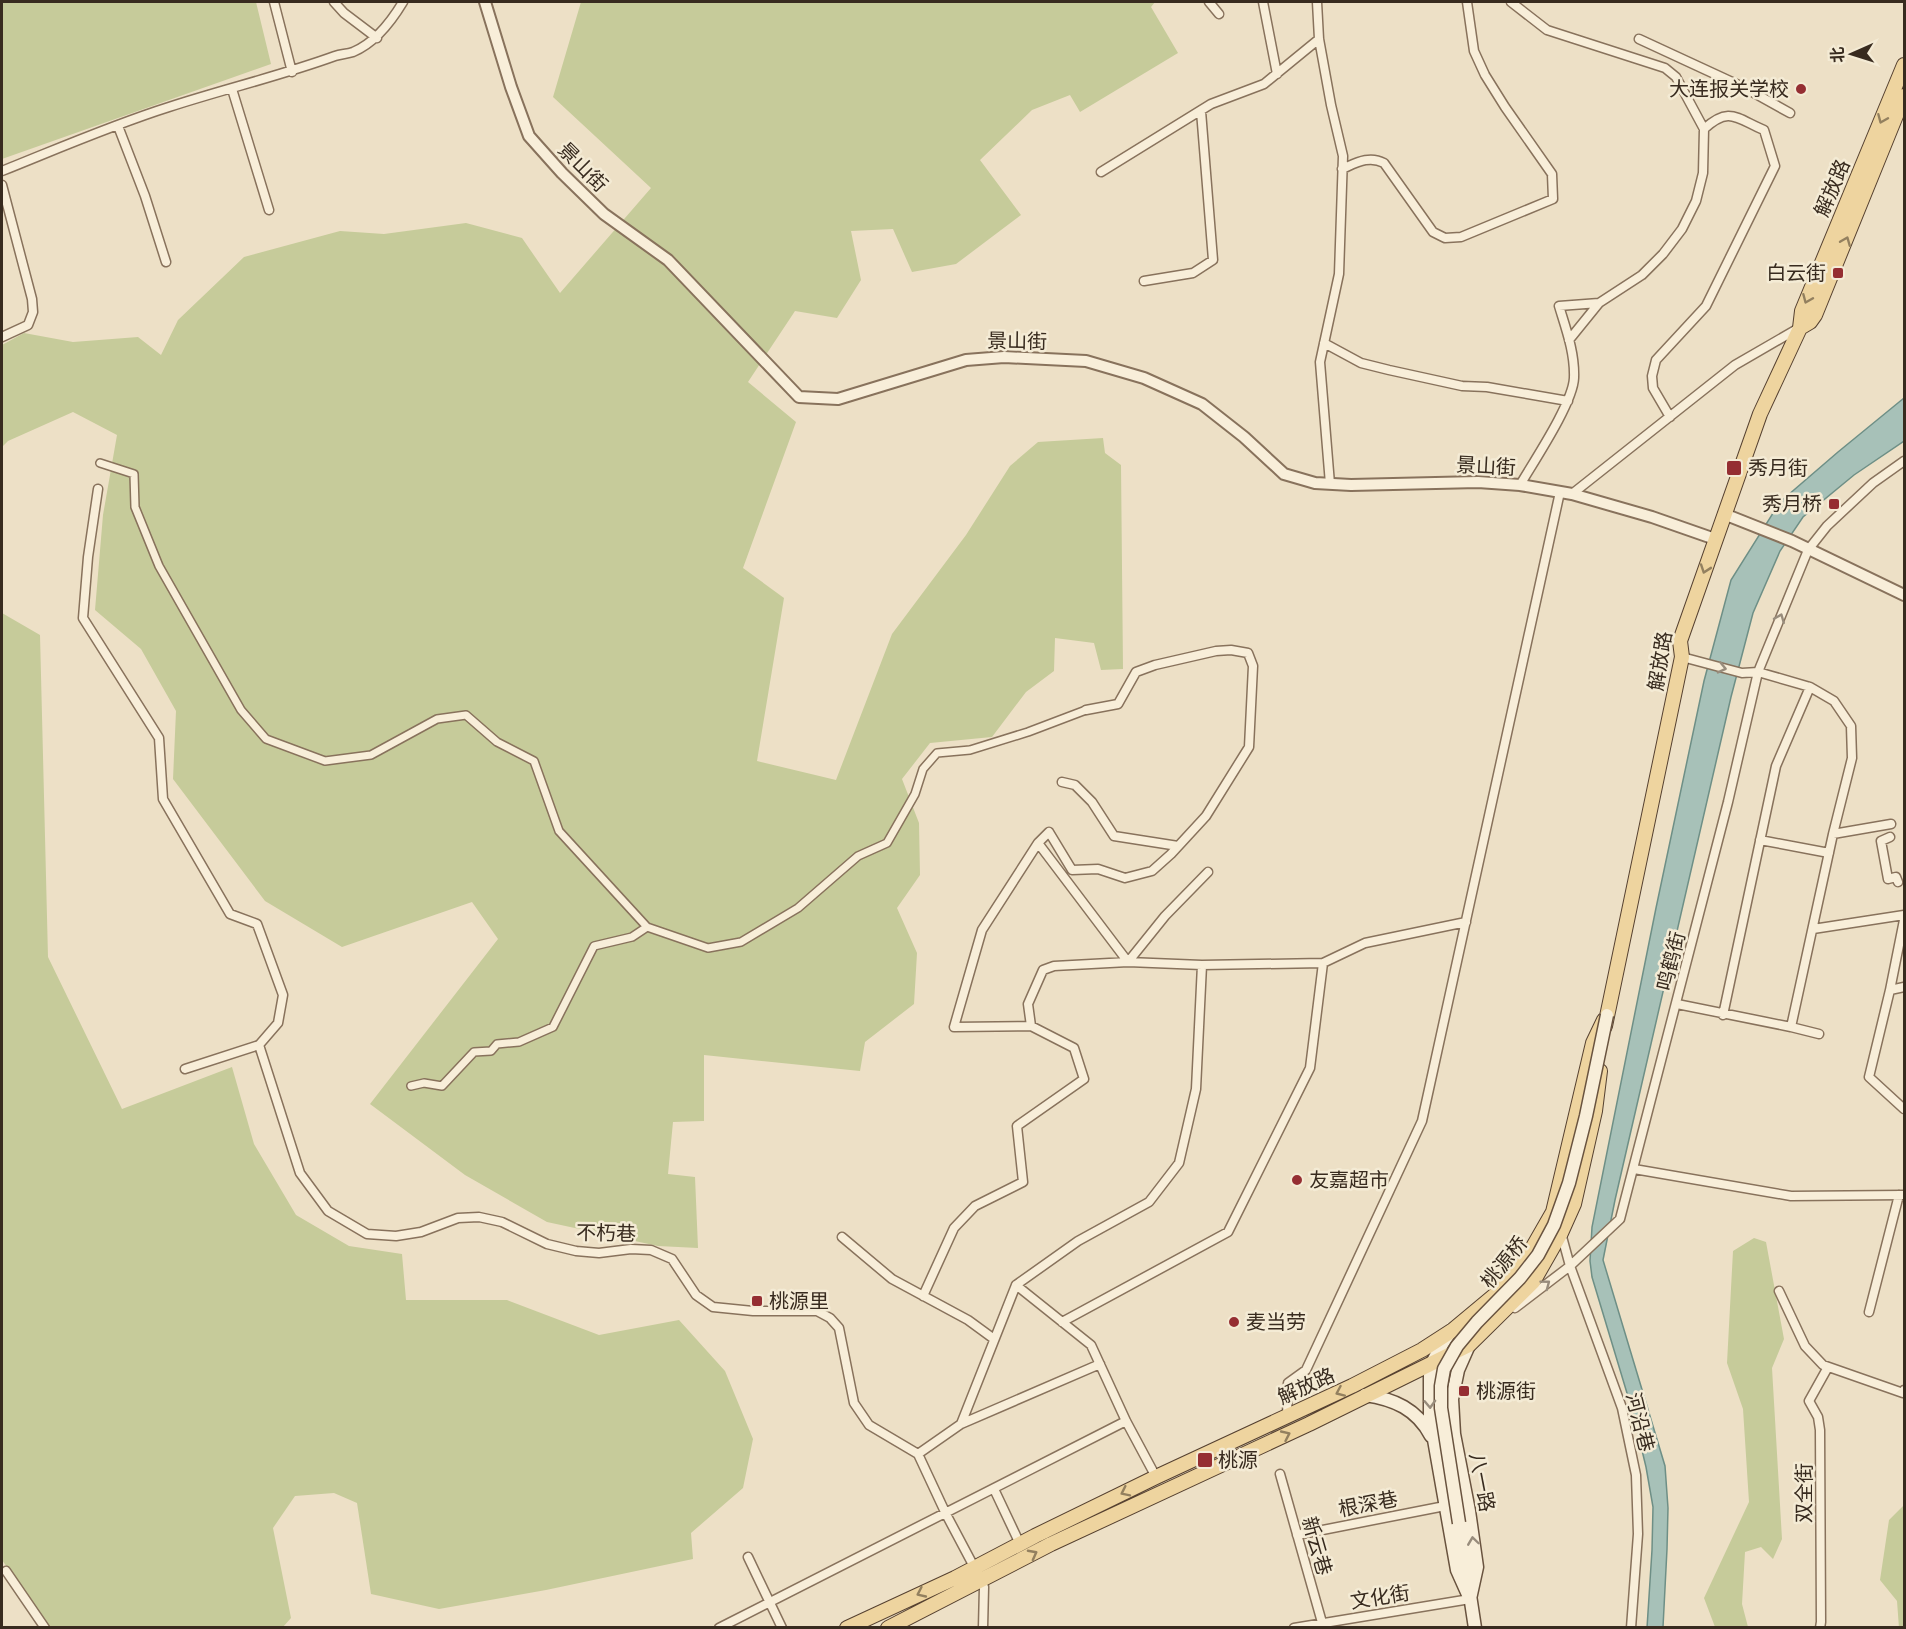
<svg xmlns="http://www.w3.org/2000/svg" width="1906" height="1629" font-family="Georgia,'Noto Sans SC',serif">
<rect width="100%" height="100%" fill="#ede0c6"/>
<path fill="#c6cb9a" d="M2,2H256L271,64L2,159Z
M581,2H1155L1151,7L1178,53L1080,112L1070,95L1032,110L980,160L1021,215L956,264L912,272L893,229L851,231L861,280L837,318L795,311L748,382L796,422L743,568L784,598L757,761L836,780L892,634L966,535L1010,466L1038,442L1103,438L1105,453L1121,465L1123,669L1101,670L1094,643L1055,638L1054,671L1026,692L992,737L930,743L902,779L919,823L920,875L897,908L917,953L914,1004L865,1042L860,1071L704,1055V1121L673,1122L668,1174L695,1177L698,1248L658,1246L547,1222L465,1175L370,1104L498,939L472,902L342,947L265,901L173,779L176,711L141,649L95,610L103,515L117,435L73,412L8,441L2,447V345L24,333L73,342L138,337L161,355L178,320L244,257L340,231L384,234L466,223L522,238L560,293L651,188L553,97Z
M2,613L40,635L48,957L122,1109L232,1067L254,1144L296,1215L349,1246L402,1254L406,1300H507L599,1335L679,1320L725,1371L753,1439L743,1488L691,1533L693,1559L546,1590L439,1609L371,1594L357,1503L334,1493L295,1496L273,1528L291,1618L283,1627H49L2,1560Z
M1754,1238L1766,1242L1784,1339L1772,1368L1782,1539L1773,1559L1761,1547L1745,1552L1742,1604L1748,1627H1715L1704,1598L1749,1502L1743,1409L1727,1363L1733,1251Z
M1904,1505V1627L1899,1628L1897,1601L1880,1580L1889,1520Z"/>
<path fill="#a7c1b8" stroke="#6e8f86" stroke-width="1.5" d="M1904,398V441L1854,475L1803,517L1780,551L1753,613L1731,697L1615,1200L1603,1260L1665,1466L1668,1508L1667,1549L1663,1627L1647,1628L1652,1550L1653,1507L1646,1467L1633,1413L1592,1277L1590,1261L1592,1227L1656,908L1704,681L1731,580L1780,502L1838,452Z"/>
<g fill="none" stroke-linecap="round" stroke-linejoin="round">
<g stroke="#88725c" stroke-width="10">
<path id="pedestrian" d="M100,463L134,474L135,507L159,566L241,710L266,739L325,761L371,755L437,719L466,715L497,742L534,761L559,831L647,927L708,948L741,942L798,908L858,856L887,843L915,794L923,769L937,753L970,750L1028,732L1086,710
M411,1086L424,1083L442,1086L474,1052L491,1051L497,1044L519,1042L553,1027L594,946L632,937L647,927"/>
</g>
<g stroke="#88725c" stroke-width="11">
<path id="minor" d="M274,2L292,72
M334,2L344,13L377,38
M1209,2L1219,14
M1263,2L1277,74
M1317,2L1319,39L1331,105L1343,156L1339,274L1320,362L1330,484
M1511,2L1547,30L1665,68L1676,77L1704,129L1703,173L1696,201L1682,229L1663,254L1642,275L1599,303
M1639,39L1745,88L1790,113
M232,89L269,210
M118,126L145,196L166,262
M1342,169C1356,163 1369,155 1384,163L1433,232L1445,238L1461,237L1553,199L1552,174L1505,107L1485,75L1474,51L1467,2
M2,171C57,149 112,125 169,107C224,89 280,76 335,56C341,54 347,54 353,52C375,43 391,22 403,2
M1101,172L1211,104L1264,84L1319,39
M2,185L32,299L33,312L28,325L2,337
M1144,281L1193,273L1213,260L1201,111
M1324,343L1361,363L1389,370L1462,386L1487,387L1568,401
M1670,417L1653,388L1652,376L1656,360L1706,306L1775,166L1764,130C1736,118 1729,106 1704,129
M1520,485C1534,461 1573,403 1574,378C1575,353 1566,329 1559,306L1599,303L1569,340
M98,489L88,557L83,618L159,738L163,799L230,914L257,924L283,995L278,1023L259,1045
M1572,494L1735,365L1799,328
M1682,657L1742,673L1758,672L1810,687L1834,701L1851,726L1852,758L1833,834
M1062,782L1075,785L1092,802L1114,836L1178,846
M1890,837L1881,841L1888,879L1896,877L1898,882
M1760,840L1829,853
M1038,843L1049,832L1072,870L1098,869L1125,878L1152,871L1171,854L1206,816L1249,747L1253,666L1248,653L1231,650L1216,651L1155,665L1136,672L1118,704L1086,710
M1904,920L1890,990L1904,987
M1813,929L1904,915
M1890,990L1869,1077L1904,1109
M1677,1004L1791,1027L1833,834L1891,824
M1723,1015L1776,766L1810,687
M1031,1026L1028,1004L1043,970L1054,966L1128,962L1202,965L1323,963
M1791,1027L1819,1034
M185,1069L259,1045L300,1173L328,1211L367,1234L396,1236L421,1232L458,1218L479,1217L502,1222L547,1244L576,1251L599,1253L631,1249L651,1250L672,1259L696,1295L713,1307L753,1311H817L830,1318L839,1328L854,1403L869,1425L918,1454L946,1514L981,1580L984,1587L983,1628
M1634,1169L1791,1196L1904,1195
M1561,1233L1570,1266L1622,1408L1636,1475L1638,1534L1631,1628
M842,1237L892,1279L968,1320L994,1339
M1779,1291L1805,1346L1823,1365L1903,1393L1904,1390
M923,1296L954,1228L975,1206L1023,1182L1017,1126L1084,1079L1074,1048L1031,1026L954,1027L982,930L1038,843L1128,962L1165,916L1208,872
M1515,1308L1570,1266L1620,1219L1728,802L1758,672L1808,550L1827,526L1873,483L1904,461
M1869,1312L1899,1195
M1062,1322L1228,1232L1310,1068L1323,963L1365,943L1466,922
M1287,1416L1288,1383L1306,1370L1422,1121L1560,492
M961,1424L1100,1364
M918,1454L961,1424L1016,1285
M1280,1474L1323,1626
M1156,1477L1126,1421L1091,1345L1016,1285L1078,1241L1149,1202L1179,1163L1196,1089L1202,965
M994,1489L1020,1544
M1297,1535L1445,1506
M748,1557L782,1628
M6,1571L45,1628
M719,1628L1126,1421
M1294,1628L1470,1599
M1820,1628L1821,1622L1820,1430L1818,1417L1809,1401L1828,1367"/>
</g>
<g stroke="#88725c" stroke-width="14">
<path id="tertiary" d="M485,2L511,87L529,136L562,173L604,214L668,260L799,397L838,399L966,360L1004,357L1086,361L1144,378L1202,404L1244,437L1284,474L1315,483L1351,485L1478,482L1520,485L1572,494L1652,517L1715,539
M1724,514L1792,541L1904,595"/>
</g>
<g stroke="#69533f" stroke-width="15">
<path id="secondary" d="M1449,1334L1441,1346L1432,1363L1430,1376V1417L1457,1570L1470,1599
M1469,1345L1458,1370L1452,1399L1454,1434L1469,1511L1477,1567L1470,1599
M1365,1395C1394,1399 1417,1409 1431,1436
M1459,1523L1475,1628"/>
</g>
<g stroke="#564130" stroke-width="16">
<path id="primary" d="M1800,328L1810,322L1815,315L1904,96
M1605,1026L1682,657L1680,641L1760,414L1800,328L1802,311L1904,65
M847,1628L955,1578L1035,1536L1156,1477L1352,1386L1422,1350L1453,1330L1501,1290L1526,1259L1553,1212L1593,1043L1604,1020
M888,1628L1051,1544L1309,1424L1469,1345L1533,1282L1561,1233L1574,1204L1595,1111L1600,1071"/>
</g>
<use href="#pedestrian" stroke="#f8eed9" stroke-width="7"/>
<use href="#minor" stroke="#f8eed9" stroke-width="8"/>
<use href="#tertiary" stroke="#f8eed9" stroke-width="10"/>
<use href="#secondary" stroke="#f8eed9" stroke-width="12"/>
<use href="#primary" stroke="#eed49f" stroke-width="14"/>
<g stroke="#69533f" stroke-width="15" stroke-linecap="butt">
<path id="secondary-bridge" d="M1459,1523L1441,1408V1386L1444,1369L1457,1346L1477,1322L1520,1278L1538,1255L1554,1225L1569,1183L1586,1116L1607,1015"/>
</g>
<use href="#secondary-bridge" stroke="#f8eed9" stroke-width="12"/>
</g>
<defs><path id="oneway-chevron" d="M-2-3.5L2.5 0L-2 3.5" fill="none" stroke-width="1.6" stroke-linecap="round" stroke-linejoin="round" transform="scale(1.5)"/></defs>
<g stroke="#93805f">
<use href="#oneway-chevron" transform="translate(1882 119) rotate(113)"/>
<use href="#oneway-chevron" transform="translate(1846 241) rotate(-68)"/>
<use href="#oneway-chevron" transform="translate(1807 299) rotate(113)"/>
<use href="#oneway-chevron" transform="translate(1705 569) rotate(109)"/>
<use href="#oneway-chevron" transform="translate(1340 1392) rotate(156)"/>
<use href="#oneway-chevron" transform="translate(1286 1435) rotate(-25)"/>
<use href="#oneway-chevron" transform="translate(1125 1492) rotate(154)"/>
<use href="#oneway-chevron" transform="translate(1033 1554) rotate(-28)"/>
<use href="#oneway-chevron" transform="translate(921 1593) rotate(155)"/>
</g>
<g stroke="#988c7c">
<use href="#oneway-chevron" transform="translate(1780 618) rotate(-68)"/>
<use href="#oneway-chevron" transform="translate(1722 668) rotate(13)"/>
<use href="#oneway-chevron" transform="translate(1546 1284) rotate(-37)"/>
<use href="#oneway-chevron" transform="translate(1430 1404) rotate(88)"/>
<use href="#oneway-chevron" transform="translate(1473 1541) rotate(-98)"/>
</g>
<g fill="#952e32" stroke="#f4ebd5" stroke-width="2">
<circle cx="1801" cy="89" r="6"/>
<rect x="1832" y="267" width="12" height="12" rx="3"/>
<rect x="1726" y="460" width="16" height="16" rx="3"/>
<rect x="1828" y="498" width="12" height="12" rx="3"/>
<circle cx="1297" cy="1180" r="6"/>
<rect x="751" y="1295" width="12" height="12" rx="3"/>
<circle cx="1234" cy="1322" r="6"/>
<rect x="1458" y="1385" width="12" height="12" rx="3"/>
<rect x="1197" y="1452" width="16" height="16" rx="3"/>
</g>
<g text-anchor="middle" stroke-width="5" stroke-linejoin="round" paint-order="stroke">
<g font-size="20" fill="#382b1f" stroke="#f4ebd5" text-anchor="start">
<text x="1789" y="96" text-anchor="end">大连报关学校</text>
<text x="1826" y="280" text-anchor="end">白云街</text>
<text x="1748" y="475">秀月街</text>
<text x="1822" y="511" text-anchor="end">秀月桥</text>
<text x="1309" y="1187">友嘉超市</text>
<text x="769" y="1308">桃源里</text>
<text x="1246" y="1329">麦当劳</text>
<text x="1476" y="1398">桃源街</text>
<text x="1218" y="1467">桃源</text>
</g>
<g font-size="20" fill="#382b1f" stroke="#f4ebd5">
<text transform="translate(583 167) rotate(45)" y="7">景山街</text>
<text transform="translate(1832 188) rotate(-67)" y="7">解放路</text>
<text transform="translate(1017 341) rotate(1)" y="7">景山街</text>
<text transform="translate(1486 466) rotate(3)" y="7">景山街</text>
<text transform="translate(1660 661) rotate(-81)" y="7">解放路</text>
<text transform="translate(1671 961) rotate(-76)" y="7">鸣鹤街</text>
<text transform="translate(606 1233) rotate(1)" y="7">不朽巷</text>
<text transform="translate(1504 1262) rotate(-51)" y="7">桃源桥</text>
<text transform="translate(1306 1386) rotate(-24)" y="7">解放路</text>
<text transform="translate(1640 1422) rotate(76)" y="7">河沿巷</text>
<text transform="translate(1482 1482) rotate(79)" y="7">八一路</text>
<text transform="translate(1804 1493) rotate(-90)" y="7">双全街</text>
<text transform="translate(1368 1504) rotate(-11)" y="7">根深巷</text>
<text transform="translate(1317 1546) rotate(74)" y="7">新云巷</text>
<text transform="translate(1380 1597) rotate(-9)" y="7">文化街</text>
</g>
</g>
<rect width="1906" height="1629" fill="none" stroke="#382b1f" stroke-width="6"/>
<g transform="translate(1852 54) rotate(267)" stroke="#f4ebd5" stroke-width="4.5" paint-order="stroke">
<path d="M0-4.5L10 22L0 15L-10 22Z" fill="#382b1f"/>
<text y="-9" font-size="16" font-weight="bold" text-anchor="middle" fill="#382b1f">北</text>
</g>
</svg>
